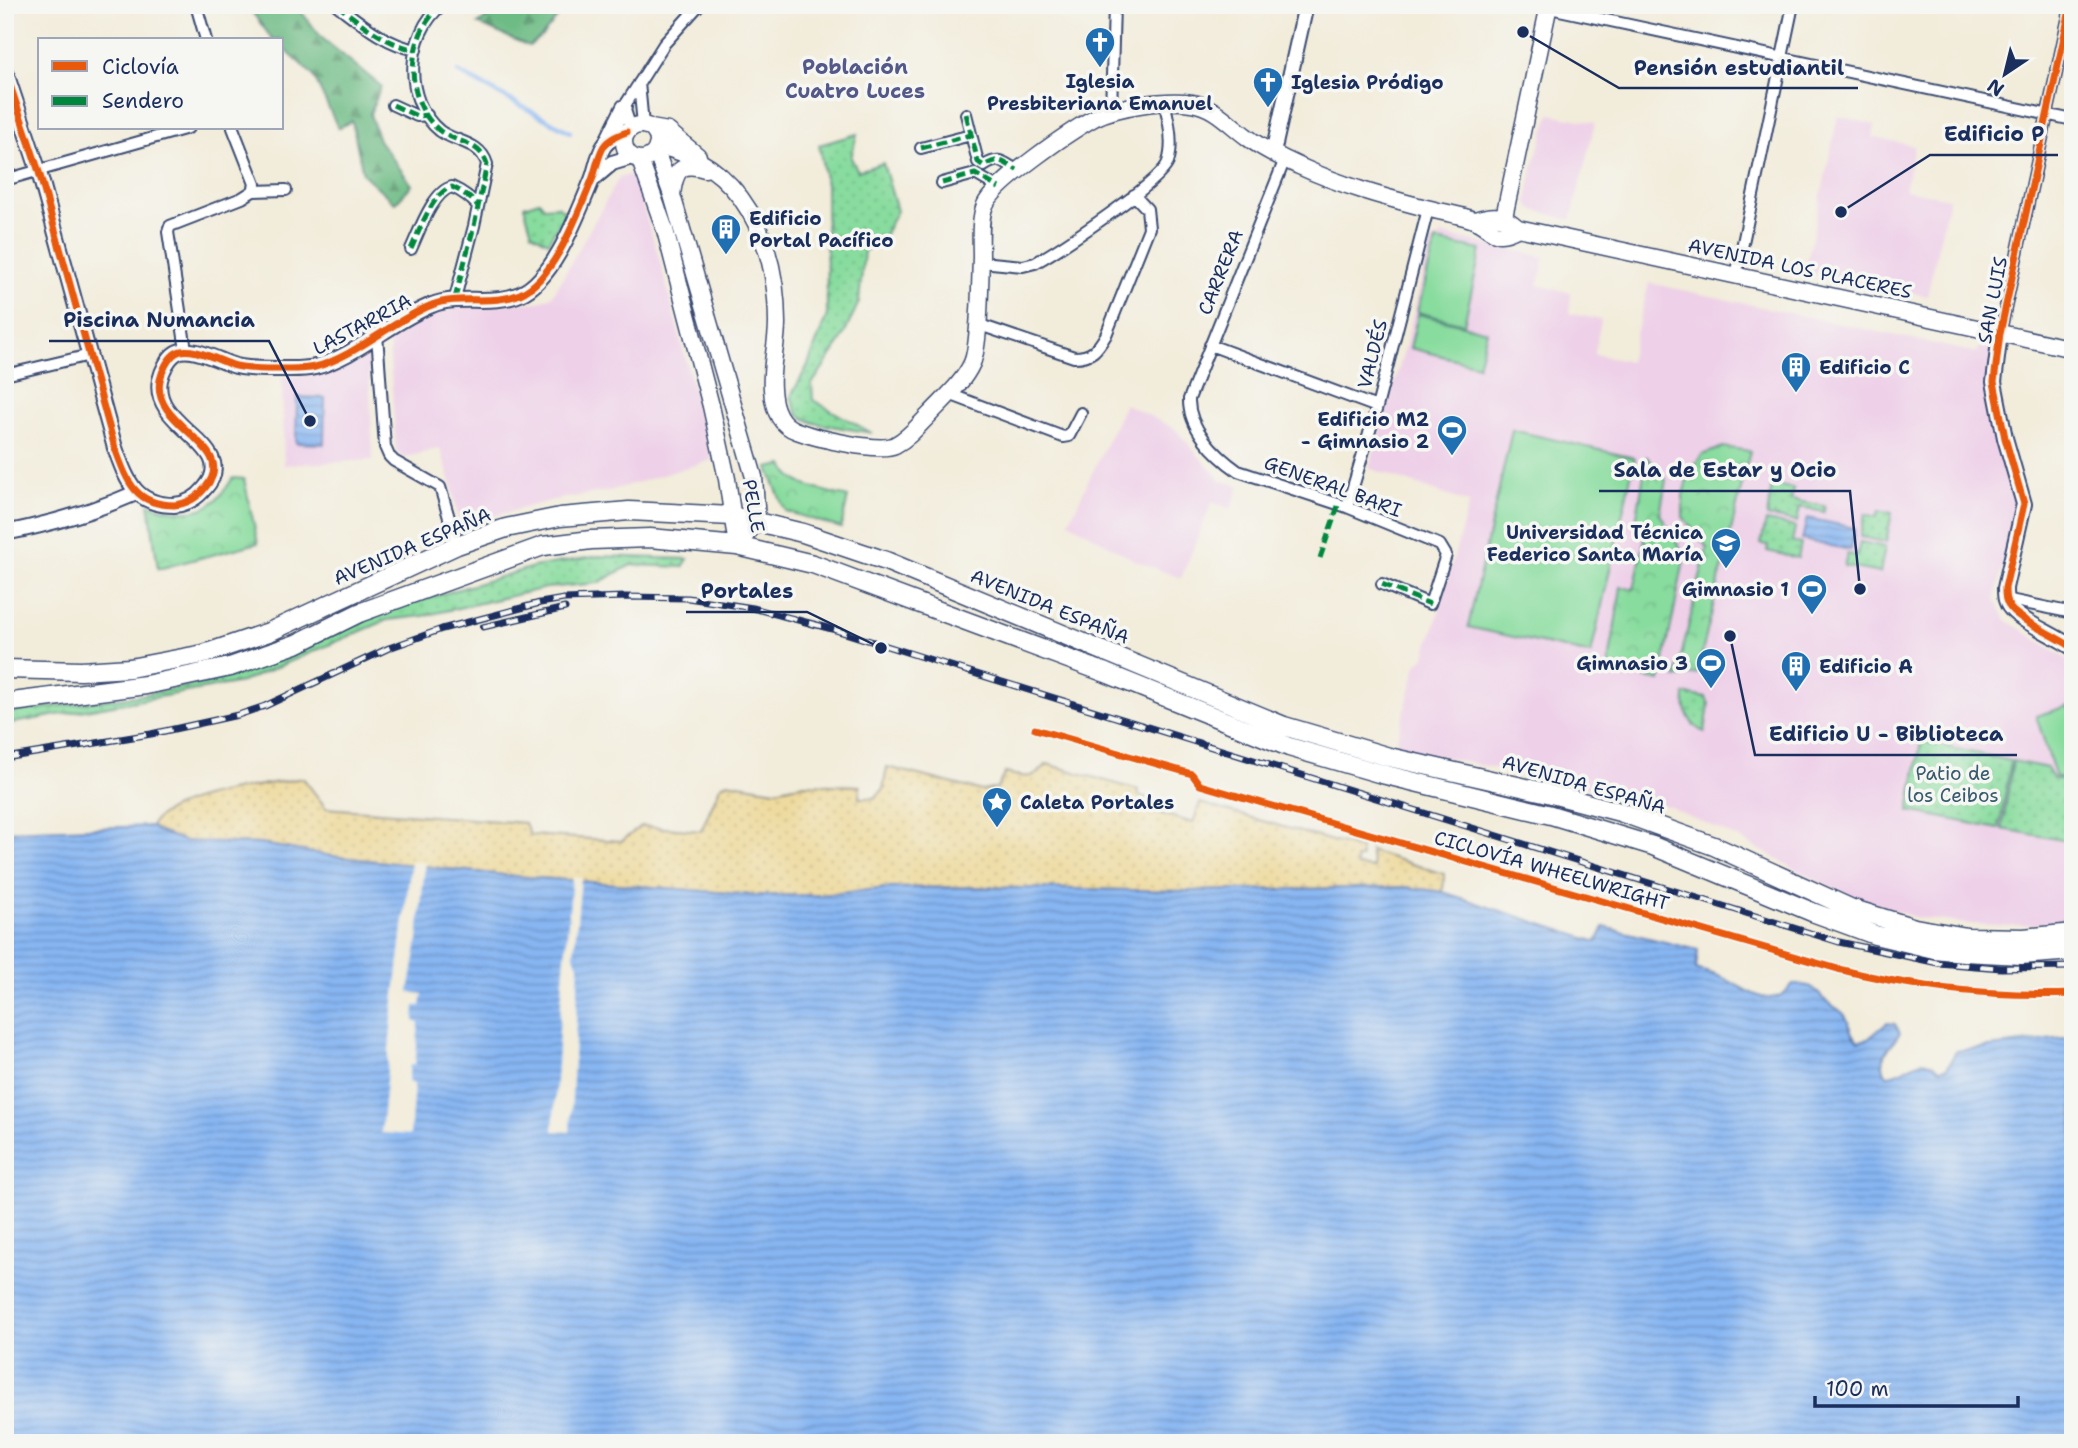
<svg xmlns="http://www.w3.org/2000/svg" width="2078" height="1448" font-family="'Shantell Sans',sans-serif">
<defs>
<pattern id="grass-dots" width="8" height="8" patternUnits="userSpaceOnUse" patternTransform="scale(1.75)"><rect width="8" height="8" fill="#88dc9e"/><path d="M2 2h.1M6 6h.1" fill="none" stroke="#75bd8a" stroke-width="1.8" stroke-linecap="round"/></pattern>
<pattern id="forest-firs" width="22" height="20" patternUnits="userSpaceOnUse" patternTransform="scale(1.75)"><rect width="22" height="20" fill="#6ebc85"/><path d="M5 1l3.5 6h-7zM16 11l3.5 6h-7z" fill="#5a9970"/></pattern>
<pattern id="sand-dots" width="8" height="8" patternUnits="userSpaceOnUse" patternTransform="scale(1.75)"><rect width="8" height="8" fill="#eeda9e"/><path d="M2 2h.1M6 6h.1" fill="none" stroke="#ccbb8a" stroke-width="1.8" stroke-linecap="round"/></pattern>
<pattern id="park-crowns" width="20" height="18" patternUnits="userSpaceOnUse" patternTransform="scale(1.75)"><rect width="20" height="18" fill="#88dc9e"/><path d="M2 6a3 3 0 1 1 6 0M12 15a3 3 0 1 1 6 0" fill="none" stroke="#75bd8a"/></pattern>
<pattern id="water-rules" width="6" height="5" patternUnits="userSpaceOnUse" patternTransform="scale(1.75)"><rect width="6" height="5" fill="#87b6f2"/><path d="M0 2.5h6" fill="none" stroke="#6e94c7"/></pattern>
</defs>
<rect width="100%" height="100%" fill="#f6f6f2"/>
<filter id="ink" filterUnits="userSpaceOnUse"><feTurbulence type="fractalNoise" baseFrequency=".0143" numOctaves="2"/><feDisplacementMap in="SourceGraphic" scale="14" xChannelSelector="R" yChannelSelector="G"/><feConvolveMatrix kernelMatrix="1 2 1 2 8 2 1 2 1" color-interpolation-filters="sRGB"/></filter>
<filter id="wash" filterUnits="userSpaceOnUse"><feTurbulence type="fractalNoise" baseFrequency=".00686" numOctaves="4" result="noise"/><feDisplacementMap in="SourceGraphic" scale="28" xChannelSelector="R" yChannelSelector="G"/><feGaussianBlur stdDeviation="1.57" result="paint"/><feColorMatrix in="noise" values="0 0 0 0 0 0 0 0 0 0 0 0 0 0 0 0 0 1.4 0 .05"/><feComposite in="paint" operator="in"/></filter>
<g filter="url(#wash)">
<rect width="100%" height="100%" fill="#f2ecda"/>
<path fill="#eed0e8" d="M1550,114L1595,123L1571,220L1531,209L1527,202L1533,167Z
M1838,116L1875,125L1873,137L1914,146L1905,190L1949,198L1927,296L1805,271Z
M632,174L658,254L712,460L609,491L553,500L460,525L450,479L440,448L404,458L396,450L389,341L428,317L454,308L540,302L553,295L619,178Z
M1442,235L1545,257L1538,285L1571,293L1569,313L1601,320L1594,354L1629,362L1649,283L1977,353L1979,347L1992,349L2017,501L1995,600L2006,620L2073,663V922L2008,926L1969,924L1914,917L1861,899L1820,882L1740,839L1668,806L1395,746L1417,665L1424,658L1438,615L1469,503L1369,468L1404,351L1431,242Z
M368,349L373,460L284,465L282,378L325,373Z
M1125,404L1174,428L1220,480L1240,486L1231,509L1212,502L1181,578L1134,560L1069,522Z"/>
<path fill="url(#grass-dots)" stroke="#52867e" stroke-width="2" d="M857,134L851,158L858,171L883,163L897,211L881,241L864,251L859,302L841,341L812,384L813,400L872,433L814,423L798,415L791,396L807,367L827,315L826,185L819,145Z
M539,201L544,207L557,206L566,212L548,242L532,233L524,206Z
M1772,485L1793,488L1791,500L1825,506L1824,512L1800,507L1797,522L1767,516Z
M1879,510L1892,513L1886,542L1860,537L1865,514L1877,517Z
M1766,521L1795,527L1792,542L1801,544L1798,558L1767,551L1768,545L1761,544Z
M1860,542L1885,547L1880,573L1844,566L1847,554L1857,556Z
M599,556L688,559L683,567L631,565L598,583L546,588L423,616L387,620L242,682L13,723L5,722V713L136,696L209,682L240,674L392,609L533,567Z
M1685,694L1706,698L1709,704L1705,732C1689,727 1684,709 1685,694Z
M1921,741L2011,761L1999,829L1909,811Z
M2013,761L2047,768L2053,778L2073,782V842L2002,829Z"/>
<path fill="url(#forest-firs)" stroke="#447672" stroke-width="2" d="M251,5H296L322,38L381,86L370,114L379,140L412,185L395,203L363,174L352,121L338,128L313,75L282,47V40H273L252,12Z
M504,5H568L542,36L529,46L478,24Z"/>
<path fill="url(#sand-dots)" stroke="#84847e" stroke-width="2" d="M1047,764L1138,790V795L1150,799L1148,810L1193,823L1200,803L1360,849L1361,858H1356L1357,866L1373,868L1370,851L1444,874L1443,892L1407,887L1187,891L973,887L888,888L820,895H754L504,875L332,856L262,844L185,841L157,831L151,826C168,795 267,785 303,778L326,808L525,823L530,835L622,841L641,826L701,831L720,787L727,782L775,790L804,784L860,786L859,798H874L883,790L887,767L982,791L997,788L1005,773C1025,777 1033,781 1047,764Z"/>
<path fill="url(#park-crowns)" stroke="#52867e" stroke-width="2" d="M1723,447L1750,451L1697,674L1676,678L1707,548L1683,517V495L1689,472L1702,455Z
M1647,457L1666,480L1660,514L1685,556L1660,681L1608,669L1621,587L1634,589L1648,524L1636,521Z
M783,465C795,489 824,490 848,497L841,528L785,511L768,468Z
M233,478L244,479L258,543L158,569L149,504C169,511 197,517 215,501C222,495 227,486 233,478Z"/>
<path fill="#88dc9e" stroke="#52867e" stroke-width="2" d="M1436,241L1481,250L1464,324L1417,312Z
M1418,314L1487,331L1478,365L1410,348Z
M1512,430L1635,458L1591,654L1468,627Z
M2068,706L2073,720V772L2056,778L2036,716Z"/>
<path fill="url(#water-rules)" stroke="#5172a8" stroke-width="2" d="M297,397L325,398L324,444L296,443Z
M1807,518L1855,528L1851,550L1802,540Z
M151,826L157,831L185,841L262,844L332,856L504,875L754,895H820L888,888L973,887L1187,891L1407,887L1443,892L1597,942L1604,927L1698,950L1696,969C1705,972 1715,974 1723,978C1747,989 1771,1013 1792,985C1822,984 1811,992 1829,1003C1835,1008 1842,1010 1846,1017C1852,1026 1850,1034 1859,1041L1868,1039L1887,1023L1895,1024L1900,1033C1890,1047 1876,1059 1887,1075C1908,1075 1917,1049 1940,1069L1947,1068L1956,1051L2073,1037V1443H5V831Z"/>
<path fill="#f2ecda" d="M411,861L425,863L418,940L409,992L423,994L421,1006H415L414,1021L419,1023L415,1065H410L408,1082L414,1084L410,1135L381,1133L392,1019Z
M572,877H581L574,955L579,968L570,1132L553,1131L560,1015Z"/>
<g fill="none" stroke-linecap="round" stroke-linejoin="round">
<path stroke="#87b6f2" stroke-width="4.5" d="M458,72L570,132"/>
</g>
</g>
<g filter="url(#ink)">
<g fill="none" stroke-linecap="round" stroke-linejoin="round">
<g stroke="#3b4b71" stroke-width="14">
<path id="minor" d="M196,5L206,40
M337,5C362,24 385,44 416,50
M442,5C406,34 402,100 440,131C456,143 480,141 487,164L474,226L454,302
M1536,5L2073,120
M639,83L643,125
M393,105L417,116L427,115
M1111,112L1114,5
M966,114L978,162L984,166C1000,156 1002,162 1017,170
M233,128L255,184L253,191
M631,128L624,107L664,44L699,5
M921,148L971,135
M1285,159L1189,399C1188,428 1215,455 1238,471L1347,507L1440,545L1446,555L1430,604L1382,584
M5,180L188,128
M942,183L975,174L999,188
M411,249C419,232 433,191 452,187C463,192 470,197 478,206
M981,262L1023,266L1035,263C1058,250 1162,182 1168,162C1174,144 1169,120 1164,102
M1736,276L1793,5
M977,324L1074,357C1092,357 1097,350 1106,335L1149,228L1147,209L1134,195
M2000,333L2071,5
M377,334L385,447L389,456L394,461L440,487L457,545
M1210,345L1377,407
M186,350L168,232L170,226L242,198L253,191L286,190
M5,375L90,355
M949,394L1063,437L1069,436L1081,413
M1347,507L1377,407L1428,209
M2005,599L2073,613"/>
</g>
<g stroke="#3b4b71" stroke-width="18">
<path id="tertiary" d="M5,70L39,172L115,448C127,480 134,505 174,505C187,504 197,498 205,488C242,446 150,427 160,380C162,371 168,358 176,353C190,344 221,362 236,366C253,370 272,369 289,369C297,369 307,369 315,367C355,357 393,320 432,305C458,294 492,306 520,294C554,280 578,213 592,180C596,170 598,155 604,146C609,139 620,134 627,132
M606,143L624,107
M1273,153L1306,5
M593,179L612,163L632,157
M2000,333L1994,382L2005,438L2024,504L2005,588C2005,596 2005,602 2011,609C2022,622 2057,636 2073,648
M5,533C50,524 95,511 136,493"/>
</g>
<g stroke="#3b4b71" stroke-width="19">
<path id="secondary" d="M624 142a17 17 0 1 1 34 0a17 17 0 1 1-34 0Z
M651,128L668,131L698,156
M657,146C743,162 777,244 777,323C777,345 770,367 772,389C773,407 779,425 797,431C816,438 879,453 895,445C909,438 919,425 930,414C944,399 963,383 972,363C980,345 980,280 981,257C981,241 979,220 985,205C995,182 1071,131 1094,118C1117,106 1166,99 1192,103C1214,106 1229,124 1247,137C1262,149 1282,158 1299,166C1340,185 1383,197 1426,208C1441,212 1456,214 1471,219C1492,226 1492,243 1518,228
M656,151L672,195L754,477L757,521L737,546
M640,160L665,230L711,406L727,479L737,546
M672,195C675,170 680,162 705,169
M1504,217L1549,5
M1475,220C1495,214 1501,214 1518,228L2073,349"/>
</g>
<g stroke="#3b4b71" stroke-width="21">
<path id="primary" d="M5,669L81,671L130,668L204,654L269,632L457,545L506,528L560,517L629,511L732,516L803,533L886,561L1284,726L1389,757L1544,792L1620,812L1714,846L1850,908L1915,928L1967,937L2024,938L2073,933
M5,703L146,685L230,667L296,644L359,613L543,546L591,540L650,538L737,546L813,564L1106,673L1289,747L1382,774L1551,815L1653,846L1812,912L1875,935L1934,949L1964,952L2021,955L2073,951"/>
</g>
<use href="#minor" stroke="#fff" stroke-width="10"/>
<use href="#tertiary" stroke="#fff" stroke-width="14"/>
<use href="#secondary" stroke="#fff" stroke-width="16"/>
<use href="#primary" stroke="#fff" stroke-width="18"/>
<g stroke="#1b2f5e" stroke-width="7">
<path id="rail" d="M483,627L565,608
M5,758L151,734L238,715L265,706L389,648L442,629L540,603L564,599L625,597L688,598L753,608L832,629L1839,942L1938,963L2001,968L2073,967"/>
</g>
<use href="#rail" stroke="#f6f6f2" stroke-width="4.5" stroke-dasharray="13" stroke-linecap="butt"/>
<path stroke="#00873e" stroke-width="5" stroke-dasharray="10 5" stroke-linecap="butt" d="M337,5C362,24 385,44 416,50
M442,5C406,34 402,100 440,131C456,143 480,141 487,164L474,226L454,302
M393,105L417,116L427,115
M966,114L978,162L984,166C1000,156 1002,162 1017,170
M921,148L971,135
M942,183L975,174L999,188
M411,249C419,232 433,191 452,187C463,192 470,197 478,206
M1320,558L1338,506
M1382,584L1430,604"/>
<g stroke="#f6f6f2" stroke-width="11">
<path id="cycleway" d="M2071,5L2000,333L1994,382L2005,438L2024,504L2005,588C2005,596 2005,602 2011,609C2022,622 2057,636 2073,648
M5,70L39,172L115,448C127,480 134,505 174,505C187,504 197,498 205,488C242,446 150,427 160,380C162,371 168,358 176,353C190,344 221,362 236,366C253,370 272,369 289,369C297,369 307,369 315,367C355,357 393,320 432,305C458,294 492,306 520,294C554,280 578,213 592,180C596,170 598,155 604,146C609,139 620,134 627,132
M1035,729L1192,774L1200,785L1838,969C1915,988 1993,997 2073,994"/>
</g>
<use href="#cycleway" stroke="#e8590c" stroke-width="7"/>
</g>
</g>
<defs>
<g id="church-pin" transform="scale(1.575)"><path d="M0 17L-7.5 6A9.5 9.5 0 1 1 7.5 6Z" fill="#1f6fb2" stroke="#f6f6f2"/><path d="M-1.2-6h2.4v3.5h3.3v2.4h-3.3V6h-2.4V-.1h-3.3v-2.4h3.3Z" fill="#fff"/></g>
<g id="building-pin" transform="scale(1.575)"><path d="M0 17L-7.5 6A9.5 9.5 0 1 1 7.5 6Z" fill="#1f6fb2" stroke="#f6f6f2"/><path d="M-4-6H4V6H1V3H-1V6H-4ZM-2.5-4.3h1.7v1.8h-1.7ZM.8-4.3h1.7v1.8H.8ZM-2.5-1h1.7V.8h-1.7ZM.8-1h1.7V.8H.8Z" fill="#fff"/></g>
<g id="stadium-pin" transform="scale(1.575)"><path d="M0 17L-7.5 6A9.5 9.5 0 1 1 7.5 6Z" fill="#1f6fb2" stroke="#f6f6f2"/><path d="M0-5a6.5 5 0 1 0 0 10a6.5 5 0 1 0 0-10ZM-3.5-1.8h7v3.6h-7Z" fill="#fff"/></g>
<g id="university-pin" transform="scale(1.575)"><path d="M0 17L-7.5 6A9.5 9.5 0 1 1 7.5 6Z" fill="#1f6fb2" stroke="#f6f6f2"/><path d="M0-5L7-2L0 1L-7-2ZM-4 1L0 2.5L4 1V4Q0 6-4 4Z" fill="#fff"/></g>
<g id="sight-pin" transform="scale(1.575)"><path d="M0 17L-7.5 6A9.5 9.5 0 1 1 7.5 6Z" fill="#1f6fb2" stroke="#f6f6f2"/><path d="M0-6L1.8-2.2L6-1.7L2.9 1.2L3.7 5.4L0 3.3L-3.7 5.4L-2.9 1.2L-6-1.7L-1.8-2.2Z" fill="#fff"/></g>
</defs>
<g fill-rule="evenodd">
<use href="#church-pin" x="1100" y="42"/>
<use href="#church-pin" x="1268" y="82"/>
<use href="#building-pin" x="726" y="229"/>
<use href="#building-pin" x="1796" y="367"/>
<use href="#stadium-pin" x="1452" y="430"/>
<use href="#university-pin" x="1726" y="543"/>
<use href="#stadium-pin" x="1812" y="589"/>
<use href="#stadium-pin" x="1711" y="663"/>
<use href="#building-pin" x="1796" y="666"/>
<use href="#sight-pin" x="997" y="802"/>
</g>
<g text-anchor="middle" stroke-width="7" stroke-linejoin="round" paint-order="stroke">
<g font-size="19" font-weight="bold" fill="#1b2f5e" stroke="#f6f6f2" text-anchor="start">
<text x="1100" y="88" text-anchor="middle">Iglesia<tspan x="1100" dy="22">Presbiteriana Emanuel</tspan></text>
<text x="1291" y="89">Iglesia Pródigo</text>
<text x="749" y="225">Edificio<tspan x="749" dy="22">Portal Pacífico</tspan></text>
<text x="1819" y="374">Edificio C</text>
<text x="1429" y="426" text-anchor="end">Edificio M2<tspan x="1429" dy="22">- Gimnasio 2</tspan></text>
<text x="1703" y="539" text-anchor="end">Universidad Técnica<tspan x="1703" dy="22">Federico Santa María</tspan></text>
<text x="1789" y="596" text-anchor="end">Gimnasio 1</text>
<text x="1688" y="670" text-anchor="end">Gimnasio 3</text>
<text x="1819" y="673">Edificio A</text>
<text x="1020" y="809">Caleta Portales</text>
</g>
<g font-size="19" fill="#1b2f5e" stroke="#f6f6f2">
<text transform="translate(1800 268) rotate(12)" y="7">AVENIDA LOS PLACERES</text>
<text transform="translate(1220 272) rotate(-68)" y="7">CARRERA</text>
<text transform="translate(1992 300) rotate(-79)" y="7">SAN LUIS</text>
<text transform="translate(362 324) rotate(-28)" y="7">LASTARRIA</text>
<text transform="translate(1372 354) rotate(-76)" y="7">VALDÉS</text>
<text transform="translate(1333 486) rotate(20)" y="7">GENERAL BARI</text>
<text transform="translate(754 506) rotate(80)" y="7">PELLE</text>
<text transform="translate(412 546) rotate(-23)" y="7">AVENIDA ESPAÑA</text>
<text transform="translate(1050 606) rotate(22)" y="7">AVENIDA ESPAÑA</text>
<text transform="translate(1584 784) rotate(16)" y="7">AVENIDA ESPAÑA</text>
<text transform="translate(1552 870) rotate(16)" y="7">CICLOVÍA WHEELWRIGHT</text>
</g>
<g font-size="19" fill="#365a6e" stroke="#f6f6f2">
<text x="1953" y="780">Patio de<tspan x="1953" dy="22">los Ceibos</tspan></text>
</g>
<g font-size="21" font-weight="bold" fill="#535988" stroke="#f6f6f2">
<text x="855" y="74">Población<tspan x="855" dy="24">Cuatro Luces</tspan></text>
</g>
</g>
<path fill="none" stroke="#1b2f5e" stroke-width="2.5" d="M1523 32L1619 88H1858M1841 212L1930 155H2058M310 421L269 341H49M1860 589L1850 491H1599M881 648L807 612H686M1730 636L1755 755H2017"/>
<g fill="#1b2f5e" stroke="#f6f6f2" stroke-width="2.5">
<circle cx="1523" cy="32" r="7"/>
<circle cx="1841" cy="212" r="7"/>
<circle cx="310" cy="421" r="7"/>
<circle cx="1860" cy="589" r="7"/>
<circle cx="881" cy="648" r="7"/>
<circle cx="1730" cy="636" r="7"/>
</g>
<g font-size="21" text-anchor="middle" font-weight="bold" fill="#1b2f5e" stroke="#f6f6f2" stroke-width="7" stroke-linejoin="round" paint-order="stroke">
<text x="1739" y="75">Pensión estudiantil</text>
<text x="1994" y="141">Edificio P</text>
<text x="159" y="327">Piscina Numancia</text>
<text x="1725" y="477">Sala de Estar y Ocio</text>
<text x="747" y="598">Portales</text>
<text x="1886" y="741">Edificio U - Biblioteca</text>
</g>
<rect width="2078" height="1448" fill="none" stroke="#f6f6f2" stroke-width="28"/>
<rect x="38" y="38" width="245" height="91" fill="#f6f6f2" stroke="#9ea6b7" stroke-width="2"/>
<rect x="52" y="61" width="35" height="10" fill="#e8590c" stroke="#9ea6b7" stroke-width="2"/>
<text x="102" y="74" font-size="21" fill="#1b2f5e">Ciclovía</text>
<rect x="52" y="96" width="35" height="10" fill="#00873e" stroke="#9ea6b7" stroke-width="2"/>
<text x="102" y="108" font-size="21" fill="#1b2f5e">Sendero</text>
<g transform="translate(2005 74) rotate(215)" stroke="#f6f6f2" stroke-width="5" paint-order="stroke">
<path d="M0-5L12 26L0 18L-12 26Z" fill="#1b2f5e"/>
<text y="-10" font-size="19" font-weight="bold" text-anchor="middle" fill="#1b2f5e">N</text>
</g>
<path d="M1815 1396v10h203v-10" fill="none" stroke="#1b2f5e" stroke-width="3.5"/>
<text x="1826" y="1396" font-size="21" fill="#1b2f5e" stroke="#f6f6f2" stroke-width="5" paint-order="stroke">100 m</text>
</svg>
